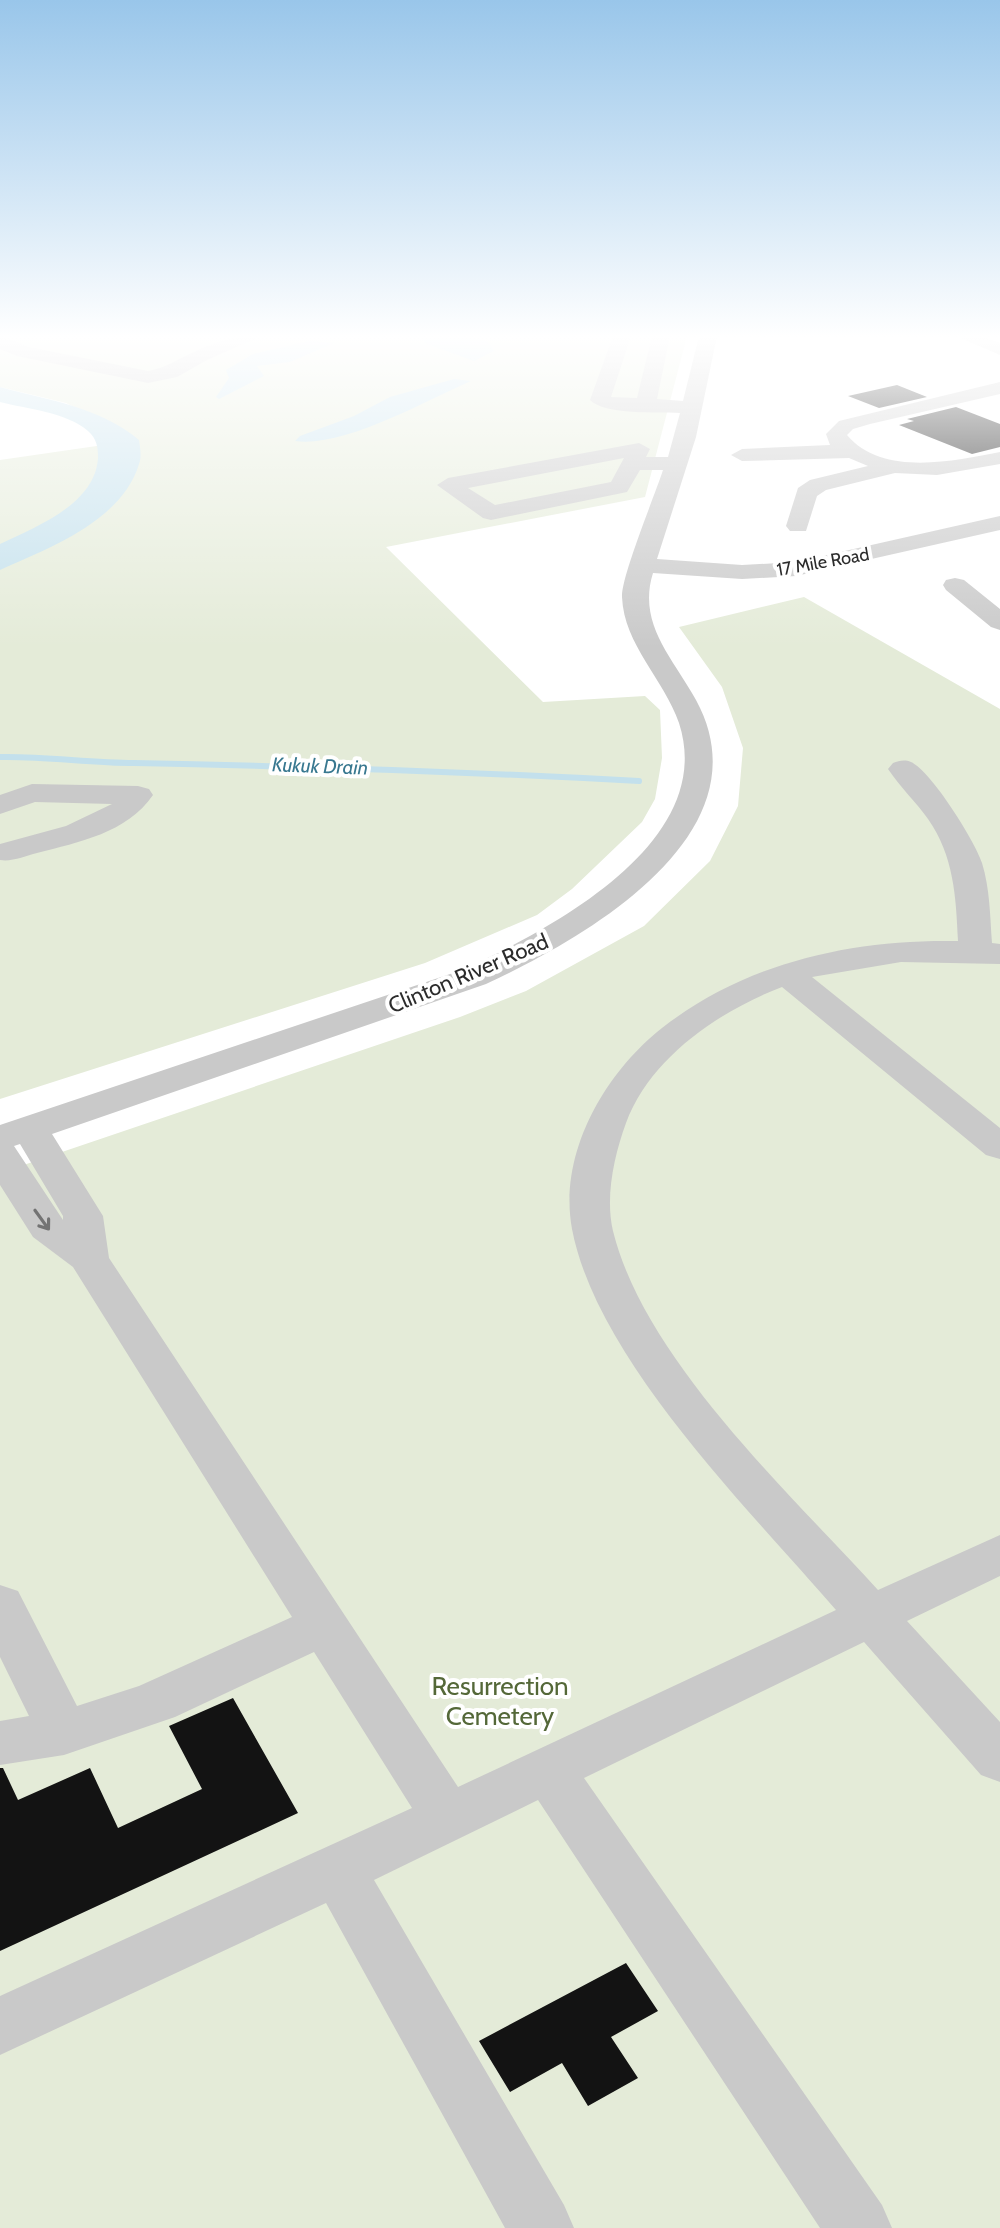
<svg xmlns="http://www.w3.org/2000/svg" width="1000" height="2228" font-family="Cabin,sans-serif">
<rect width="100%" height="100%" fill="#fff"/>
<path fill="#e4ebd8" d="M0,336H687L645,497L386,547L543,702L645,696L660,710L662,758L655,799L642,822L572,889L537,915L425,963L0,1099V460L138,440L66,403L0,387Z
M804,597L1000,709V2228H0V1173L460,1017L526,991L644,926L710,861L738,806L743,748L722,687L679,627Z"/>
<path fill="#c3e0ec" d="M419,336H467L489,342L494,351L474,361L427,344Z
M309,341L334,343L290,362L257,366L264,376L219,399L216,397L229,378L226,370L253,354Z
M454,379L471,381C425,401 343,448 295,441L300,436L354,416L390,397Z
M0,387C48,400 100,407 139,440C140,447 142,457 139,464C122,521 49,548 0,570V544C35,527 95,505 98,458C98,447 97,439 88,431C66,412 27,409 0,402Z"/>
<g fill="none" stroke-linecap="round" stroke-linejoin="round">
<path stroke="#c3e0ec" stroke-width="6" d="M0,757C45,756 89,763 134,763C302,766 470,772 639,781"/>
</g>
<path fill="#131313" d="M897,385L927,397L879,408L848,396Z
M956,407L1000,424V447L972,454L899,425L914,421L907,419Z
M233,1698L298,1813L0,1951V1768H3L18,1800L90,1768L118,1828L202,1789L169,1726Z
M626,1963L658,2011L611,2037L638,2078L588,2106L562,2063L510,2092L479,2041Z"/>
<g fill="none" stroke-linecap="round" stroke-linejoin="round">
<path fill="#c9c9c9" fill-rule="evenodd" d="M0,336L29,347L148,371C166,368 178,359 194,352C217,341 237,336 262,336L207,360L177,377L148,383L17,356L0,349Z
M613,336H631L611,397L637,398L652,336H670L657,399L683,401L699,336H717L696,437L657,559L742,565L796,562L1000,516V530L796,576L742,579L653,573C637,624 673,658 696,700C769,834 585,938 486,984L52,1134L103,1216L109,1258L458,1787L836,1610C750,1510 597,1360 572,1229C558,1153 605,1073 662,1028C747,962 852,939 958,941C956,897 954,856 928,819C916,802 900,787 888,769L893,763C899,761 904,759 911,762C931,771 975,841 982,863C990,889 990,916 992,943L1000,944V964L901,962L812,977L1000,1128V1159L986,1155L782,987C719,1011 650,1058 626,1123C614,1156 605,1197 613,1231C645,1360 790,1493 878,1590L1000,1535V1576L907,1621L1000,1722V1782L981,1775L864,1642L584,1778L882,2205L892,2228H820L538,1800L374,1880L564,2205L574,2228H505L326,1903L0,2055V1996L412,1808L314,1652L175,1717L64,1755L0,1765V1721L29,1716L0,1657V1585L18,1591L77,1706L139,1686L292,1617L73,1267L33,1237L0,1185V1125L462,970C549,930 718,843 679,723C664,679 624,645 622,597C621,577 655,495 663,470H640L627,492L491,520L483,518L437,485L448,478L639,443L650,449L646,457H668L680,413C659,412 604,415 590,400ZM624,458L611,482L495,505L468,488ZM20,1144L63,1216V1220L14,1146Z
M956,336H983L1000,343V355Z
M1000,382V394L870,424L853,429L847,435C882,477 954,461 1000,452V464L937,475L895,473L826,490L817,496L806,531H790L786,526L798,488L810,480L868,466L849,458L742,461L731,455L742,449L830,445L826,434L839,421Z
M955,578L964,580L1000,609V630L991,627L946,590L943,585L946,580Z
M32,784L138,786L149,789L153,795C127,833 79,842 37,853C25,856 12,862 0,860V844L66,826L112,804L35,802L0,814V795Z"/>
</g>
<defs><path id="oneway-shaft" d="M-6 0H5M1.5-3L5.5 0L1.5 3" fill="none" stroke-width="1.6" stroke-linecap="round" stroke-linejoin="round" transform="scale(2)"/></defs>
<use stroke="#737373" href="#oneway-shaft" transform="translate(42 1220) rotate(54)"/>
<linearGradient id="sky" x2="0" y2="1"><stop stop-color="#99c6ea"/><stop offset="0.52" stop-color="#fff"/><stop offset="1" stop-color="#fff" stop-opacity="0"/></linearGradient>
<rect width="1000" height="648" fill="url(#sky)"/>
<g text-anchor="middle" stroke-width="8" stroke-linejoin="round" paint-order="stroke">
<g font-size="18" fill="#2c2c2c" stroke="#fff">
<text transform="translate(823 562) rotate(-10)" y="6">17 Mile Road</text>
</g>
<g font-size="20" font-style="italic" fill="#387890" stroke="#fff">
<text transform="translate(320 766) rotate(2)" y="7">Kukuk Drain</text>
</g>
<g font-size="22" fill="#2c2c2c" stroke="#fff">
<text transform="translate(468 973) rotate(-23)" y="8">Clinton River Road</text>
</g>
<g font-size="26" fill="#546838" stroke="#fff">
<text x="500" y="1695">Resurrection<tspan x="500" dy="30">Cemetery</tspan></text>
</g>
</g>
</svg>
